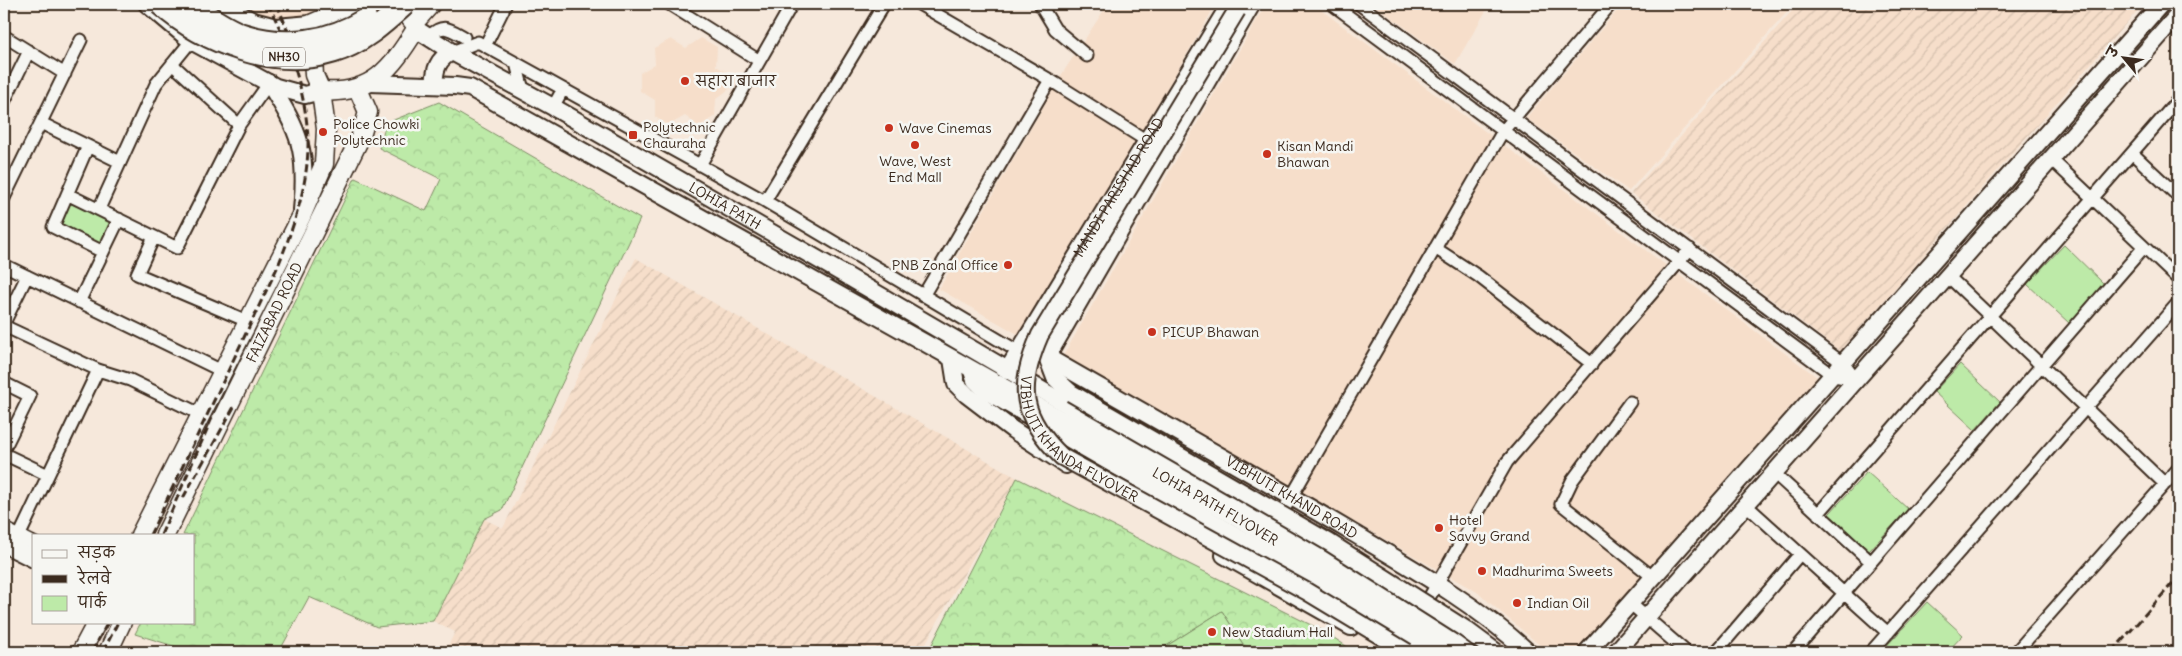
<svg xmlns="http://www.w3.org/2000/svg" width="2182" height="656" font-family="Delius,'Playpen Sans Deva',sans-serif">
<defs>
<pattern id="industrial-furrows" width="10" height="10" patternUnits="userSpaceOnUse" patternTransform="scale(1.25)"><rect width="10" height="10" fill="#f6deca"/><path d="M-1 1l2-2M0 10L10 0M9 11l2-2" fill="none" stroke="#d4bfad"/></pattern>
<pattern id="forest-crowns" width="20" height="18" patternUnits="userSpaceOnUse" patternTransform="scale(1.25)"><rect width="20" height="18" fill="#bdeaa8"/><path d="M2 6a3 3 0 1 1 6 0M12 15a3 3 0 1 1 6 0" fill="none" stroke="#a3c990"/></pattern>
</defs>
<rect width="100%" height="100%" fill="#f6e8db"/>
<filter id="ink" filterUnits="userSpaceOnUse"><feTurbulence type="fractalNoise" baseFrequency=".02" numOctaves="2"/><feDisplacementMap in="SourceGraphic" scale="10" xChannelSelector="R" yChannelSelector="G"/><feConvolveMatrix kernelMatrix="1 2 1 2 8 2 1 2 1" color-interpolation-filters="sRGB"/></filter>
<g filter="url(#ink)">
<path fill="#f6deca" d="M237,4H343L304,17L277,19L268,18Z
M1108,4H1216L1023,337L939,289L1062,74Z
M1266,4H1313L1817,377L1575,652H1548L1477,592L1063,356Z
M1373,4H1490L1455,64Z
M1623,4H1794L1629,191L1526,118Z
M701,38L717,47L716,66L730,74L729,89L716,99L715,116L699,126L685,116L669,125L655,117V100L640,91V73L655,64L654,48L671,39L686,48Z"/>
<path fill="url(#industrial-furrows)" d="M1798,4H2143L1840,351L1631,193Z
M636,258L1017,478L921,652H445L455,632L433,621L484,519L503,528Z"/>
<path fill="url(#forest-crowns)" stroke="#7c8a63" d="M439,102L640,219L502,510L484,519L433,621L377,627L309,597L279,652H193L135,634L141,622H194V535H183L355,178L426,211L441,179L379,148L386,123Z
M1017,478L1325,632L1355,652H1248L1222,611L1157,652H928Z"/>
<path fill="#bdeaa8" stroke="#7c8a63" d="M70,198L114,220L101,246L57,225Z
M2064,245L2105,285L2069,323L2027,284Z
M1960,364L2000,402L1975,430L1934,392Z
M1867,472L1908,509L1869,551L1829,514Z
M1927,602L1963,635L1947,652H1881Z
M1222,611L1248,652H1157Z"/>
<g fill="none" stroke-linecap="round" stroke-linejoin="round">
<g stroke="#3b2a1e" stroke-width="15">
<path id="street" d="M669,4L758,60
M919,4L1050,80L1147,141
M1040,4L1055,29L1087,56
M1332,4L1834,376L1856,380
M1359,4L1844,364L1856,380
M2175,4L2178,7
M4,36L65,74
M428,37C443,23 448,28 464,37
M485,46L506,4
M452,52L478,42L563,89
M516,63L523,90
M172,64L239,125
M4,102L29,51
M553,107L563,89L765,201L1019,352
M41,123L120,162
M88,146L53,227L103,252
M2132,153L2178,196
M2051,159L2178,279
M700,165L792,4
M69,195L177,248L239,125L269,83
M4,198L81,40
M765,201L884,4
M99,209L156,84L191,41
M154,237L137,274L247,321
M1435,248L1478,276L1592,364
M4,265L222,371
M1948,276L2165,484
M923,296L1050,80
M79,302L119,219
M4,323L27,276
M4,326L98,370L130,380L200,414
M4,383L30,396L4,449
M1630,402L1572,481L1561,504L1654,578
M4,454L48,475
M1774,473L1871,562
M1746,505L1888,633
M1818,514L2178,100
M1278,520L1503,131L1611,4
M15,545L98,370
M1631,604L1686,652
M1422,610L1507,462L1690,249
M1716,652L1800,554
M1793,652L2144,247
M1871,652L2178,303
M2016,652L2178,469"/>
</g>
<g stroke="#3b2a1e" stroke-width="20">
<g id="secondary">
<path d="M147,4L191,41L276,87L305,95L321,91"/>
<path d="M222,4L253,21L276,27L311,24"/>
<path id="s1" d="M416,29L452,52L553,107L840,272L1324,555L1429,617L1476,652"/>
<path d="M269,83C300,133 308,150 302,210"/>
<path id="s2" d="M370,83L455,86L470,88L1234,516L1403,617L1454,652"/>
<path d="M434,85C435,70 437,59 452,52"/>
<path id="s3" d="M1047,357C1149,416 1252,473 1353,533C1414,569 1476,604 1528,652"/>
<path d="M1047,357L1252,4"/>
<path d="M1047,357L1055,378L1071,393"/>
<path d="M952,359L956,384L967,395L1013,430L1066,465"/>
<path d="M972,371L975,380L986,391L1397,628L1432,652"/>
<path id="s4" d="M1007,371L1230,4"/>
<path d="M4,531L34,546"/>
<path d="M4,544L34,559"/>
<path d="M1224,555L1351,627"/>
<path d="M1587,652L2161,4"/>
<path d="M1616,652L2178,15"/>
</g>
</g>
<g stroke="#3b2a1e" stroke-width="21">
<g id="primary">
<path d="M414,23L431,4"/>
<path d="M321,91C372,95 391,69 416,29L414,23L399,4"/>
<path d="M140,535L301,217L324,164L326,129L321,91L314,75L311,24L357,4"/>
<path id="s5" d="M165,535L361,136L368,112L358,89"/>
<path d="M81,652L97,622"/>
<path d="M108,652L122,622"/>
</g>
</g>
<use href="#street" stroke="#f6f6f2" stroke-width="11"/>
<use href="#secondary" stroke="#f6f6f2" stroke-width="16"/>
<use href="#primary" stroke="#f6f6f2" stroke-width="18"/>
<path stroke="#3b2a1e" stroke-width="3" stroke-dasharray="8 4" stroke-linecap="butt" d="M277,4L295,49
M183,498L234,407
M150,535L278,266C294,226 309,183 308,139C306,92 289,45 268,4
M161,535L212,418
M92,652L108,622
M103,652L118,622
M2112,652L2178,577"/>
<g stroke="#3b2a1e" stroke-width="20" stroke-linecap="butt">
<g id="secondary-bridge">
<path id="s6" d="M1237,10L1040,335C1017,388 1020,416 1062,457L1306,591L1407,652"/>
<path d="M1071,393L1330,543L1465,629L1496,652"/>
</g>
</g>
<g stroke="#3b2a1e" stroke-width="25" stroke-linecap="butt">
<path id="highway-bridge" d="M160,4C204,43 274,70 333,52C361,44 384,23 405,4
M190,4C207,15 225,29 244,35C286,48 329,42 366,19"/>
</g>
<use href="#secondary-bridge" stroke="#f6f6f2" stroke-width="16"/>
<use href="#highway-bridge" stroke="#f6f6f2" stroke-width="21"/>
</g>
</g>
<g fill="#c8321e" stroke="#f6f6f2" stroke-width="2">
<circle cx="685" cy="81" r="5"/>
<circle cx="889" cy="128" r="5"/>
<circle cx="323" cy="132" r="5"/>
<rect x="628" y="130" width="10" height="10" rx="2.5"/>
<circle cx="915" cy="145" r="5"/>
<circle cx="1267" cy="154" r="5"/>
<circle cx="1008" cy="265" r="5"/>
<circle cx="1152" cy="332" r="5"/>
<circle cx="1439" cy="528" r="5"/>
<circle cx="1482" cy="571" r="5"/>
<circle cx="1517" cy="603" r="5"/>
<circle cx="1212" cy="632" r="5"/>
</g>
<g text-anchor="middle" stroke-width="5" stroke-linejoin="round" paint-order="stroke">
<rect fill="#f6f6f2" stroke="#73675e" stroke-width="1" x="263" y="47.5" width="42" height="19" rx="4"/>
<g font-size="12" font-weight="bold" fill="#3b2a1e">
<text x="284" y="61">NH30</text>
</g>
<g font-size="14" fill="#3b2a1e" stroke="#f6f6f2" text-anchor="start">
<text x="695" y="86">सहारा बाजार</text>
<text x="333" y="129">Police Chowki<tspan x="333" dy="16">Polytechnic</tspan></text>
<text x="643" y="132">Polytechnic<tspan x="643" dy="16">Chauraha</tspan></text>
<text x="899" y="133">Wave Cinemas</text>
<text x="1277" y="151">Kisan Mandi<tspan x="1277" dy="16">Bhawan</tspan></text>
<text x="915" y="166" text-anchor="middle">Wave, West<tspan x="915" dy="16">End Mall</tspan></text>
<text x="998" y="270" text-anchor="end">PNB Zonal Office</text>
<text x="1162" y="337">PICUP Bhawan</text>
<text x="1449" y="525">Hotel<tspan x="1449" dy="16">Savvy Grand</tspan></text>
<text x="1492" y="576">Madhurima Sweets</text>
<text x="1527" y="608">Indian Oil</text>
<text x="1222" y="637">New Stadium Hall</text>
</g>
<g font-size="14" fill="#3b2a1e" stroke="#f6f6f2">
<text dy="5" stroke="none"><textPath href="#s4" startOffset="215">MANDI PARISHAD ROAD</textPath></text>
<text dy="5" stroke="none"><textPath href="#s1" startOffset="356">LOHIA PATH</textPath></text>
<text dy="5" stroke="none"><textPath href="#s5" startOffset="248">FAIZABAD ROAD</textPath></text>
<text dy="5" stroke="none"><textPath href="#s6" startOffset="512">VIBHUTI KHANDA FLYOVER</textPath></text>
<text dy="5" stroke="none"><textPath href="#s3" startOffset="282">VIBHUTI KHAND ROAD</textPath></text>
<text dy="5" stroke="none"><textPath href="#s2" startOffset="955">LOHIA PATH FLYOVER</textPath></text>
</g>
</g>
<rect width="2182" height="656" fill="none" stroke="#f6f6f2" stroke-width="20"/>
<rect x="10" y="10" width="2162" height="636" fill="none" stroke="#3b2a1e" stroke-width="2" filter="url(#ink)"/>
<rect x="32" y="534" width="162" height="90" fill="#f6f6f2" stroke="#aba49d"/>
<rect x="42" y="550" width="25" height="8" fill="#f6f6f2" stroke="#aba49d"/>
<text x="78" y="558" font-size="15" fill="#3b2a1e">सड़क</text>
<rect x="42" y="575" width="25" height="8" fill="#3b2a1e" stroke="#aba49d"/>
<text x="78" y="584" font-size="15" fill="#3b2a1e">रेलवे</text>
<rect x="42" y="596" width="25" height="15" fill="#bdeaa8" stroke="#aba49d"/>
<text x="78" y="608" font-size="15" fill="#3b2a1e">पार्क</text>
<g transform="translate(2124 58) rotate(299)" stroke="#f6f6f2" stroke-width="4" paint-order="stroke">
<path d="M0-4L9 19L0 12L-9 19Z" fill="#3b2a1e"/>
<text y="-8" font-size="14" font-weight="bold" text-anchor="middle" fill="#3b2a1e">उ</text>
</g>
</svg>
